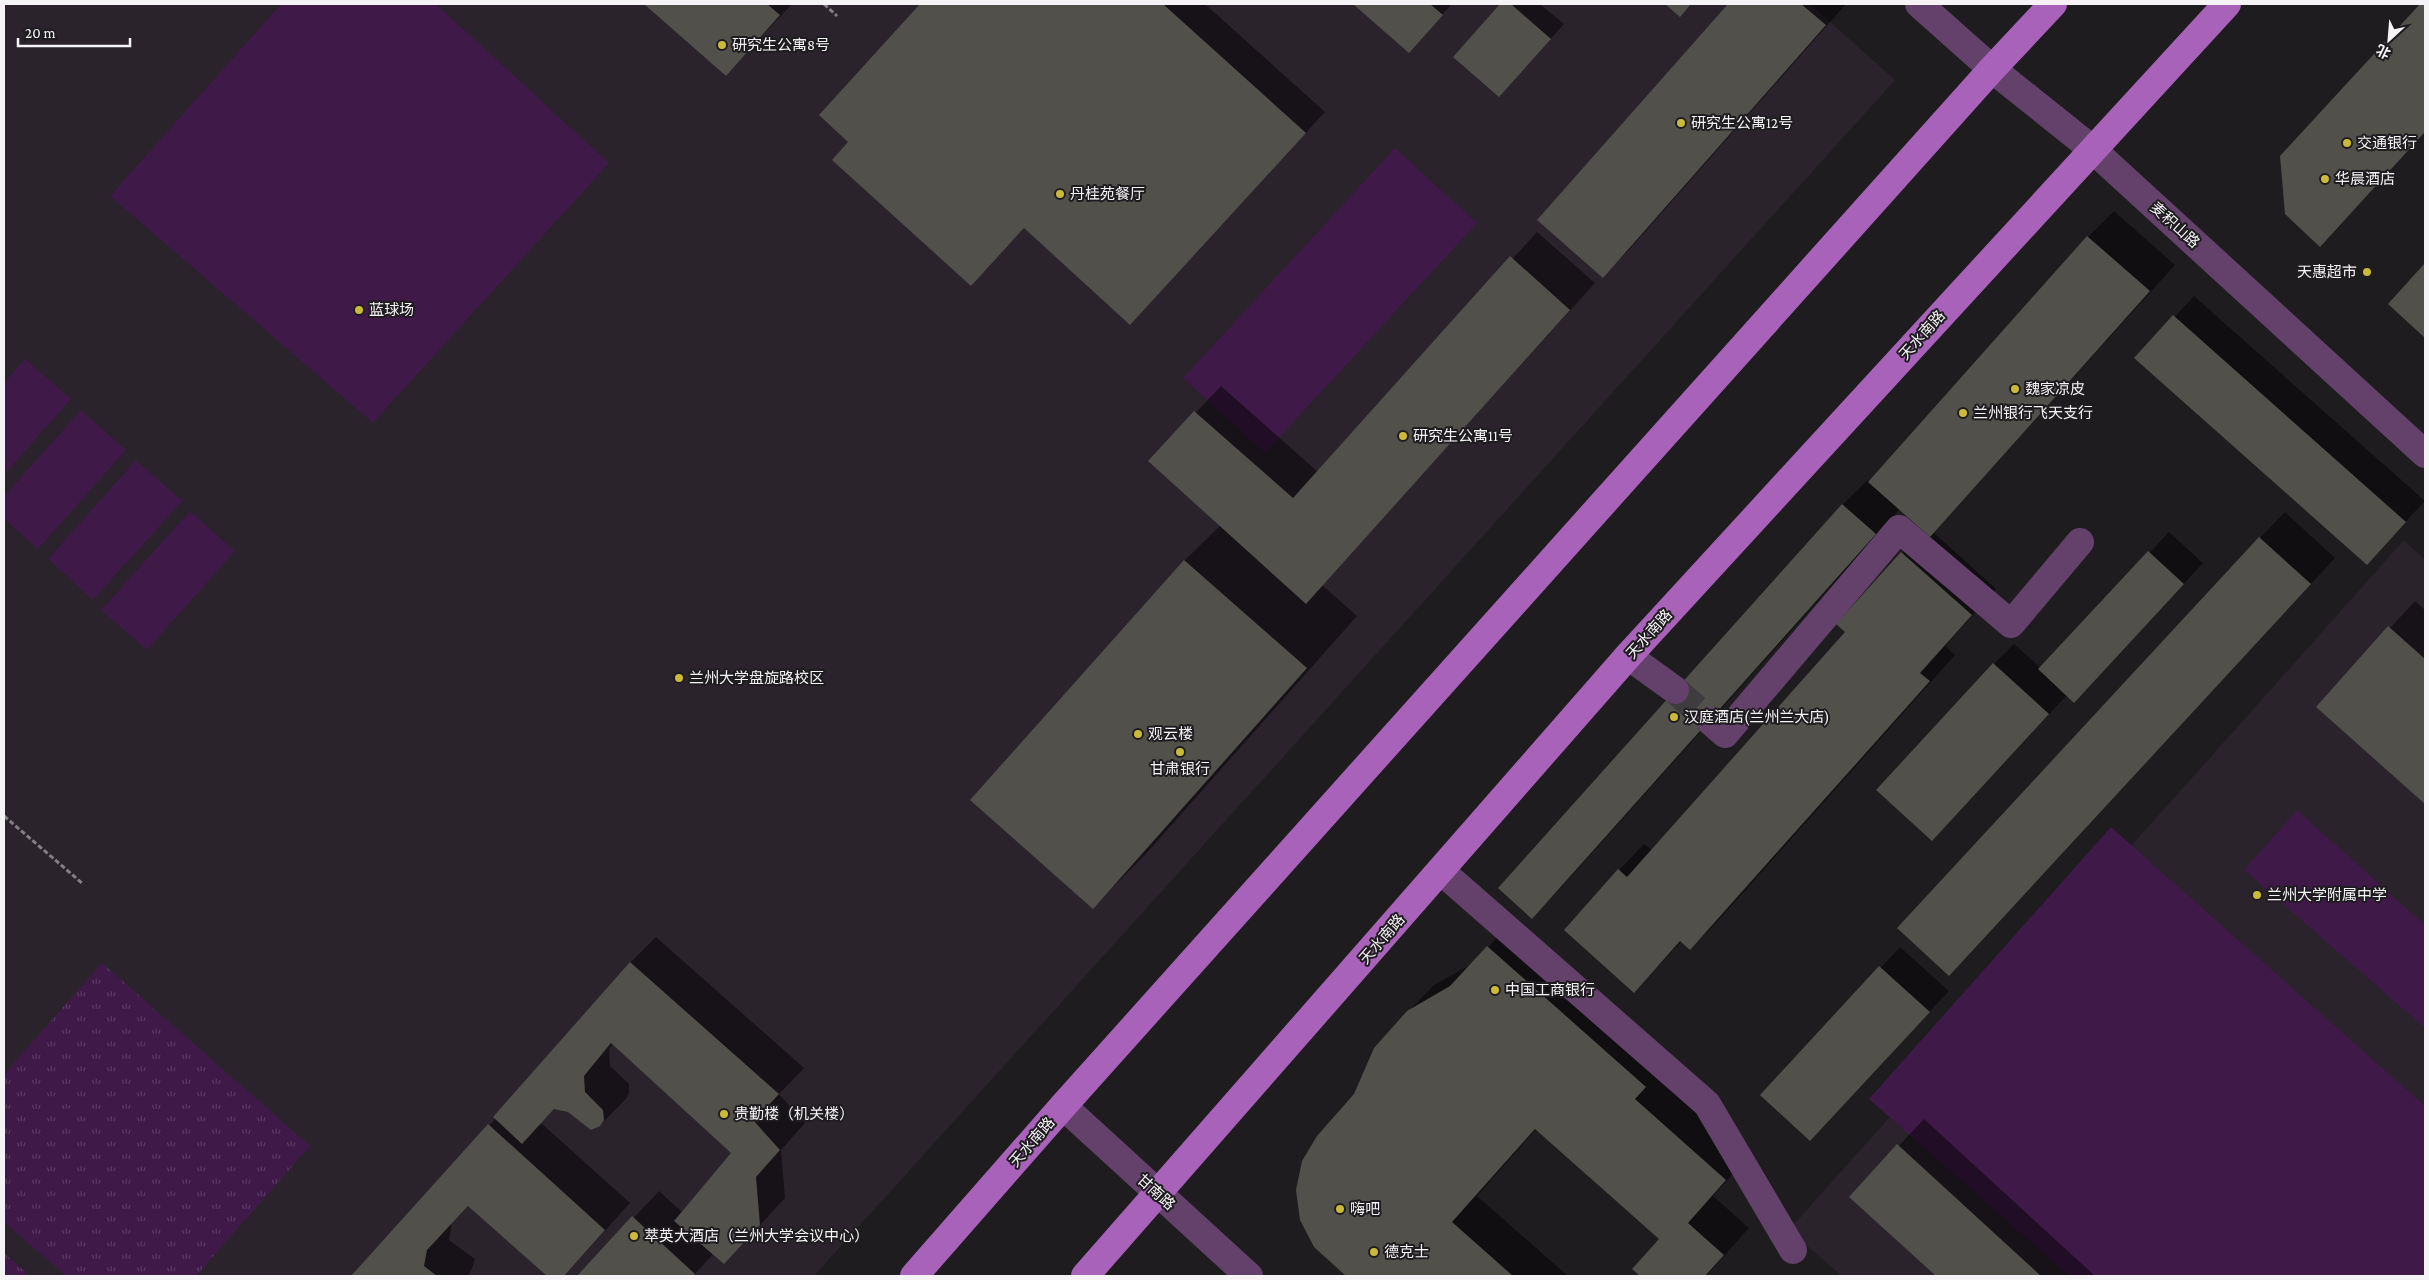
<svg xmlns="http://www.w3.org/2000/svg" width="2429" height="1280" font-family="'Crimson Pro','Noto Sans SC',serif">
<defs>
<pattern id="grass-tufts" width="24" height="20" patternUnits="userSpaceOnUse" patternTransform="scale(1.25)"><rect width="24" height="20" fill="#3f1948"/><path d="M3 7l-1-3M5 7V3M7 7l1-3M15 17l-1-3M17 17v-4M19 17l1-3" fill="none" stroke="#5b3b63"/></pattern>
</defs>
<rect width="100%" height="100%" fill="#1f1c20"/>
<path fill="#2a232c" d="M4,4H1810L1895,80L814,1276H4Z
M2404,540L2425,560V1276H1842L1789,1230Z"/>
<path fill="url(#grass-tufts)" d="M102,963L310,1146L196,1276H66L4,1222V1074Z
M4,1253L30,1276H4Z"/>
<path fill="#3f1948" d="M281,4H436L609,163L373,423L110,196Z
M1395,148L1477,223L1265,453L1183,378Z
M25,359L71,399L4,475V383Z
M81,410L126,450L38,549L4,519V496Z
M136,460L182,501L93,600L48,559Z
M190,511L235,551L147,650L101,610Z
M2297,810L2425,925V1028L2244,870Z
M2111,827L2425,1106V1276H2069L1869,1099Z"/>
<path fill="#0007" d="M646,4H792L726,74Z
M922,4H1205L1325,112L1130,323L1025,227L971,285L849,142L820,115Z
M1355,4H1452L1409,51Z
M1502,4H1540L1564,24L1512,82L1455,57Z
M1730,4H1846L1628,251L1603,276L1539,220Z
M2422,4H2425V133L2320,245L2282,157Z
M2114,211L2175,265L1933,532L1996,589L1945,646L1955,655L1716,923L1690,949L1682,941L1634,991L1619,870L1644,844L1652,850L1847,632L1902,553L1924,531L1900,509L1558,891L1532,917L1500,888L1843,504L1869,479L1871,481L2088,237Z
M1537,232L1595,283L1322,585L1357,616L1144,856L1093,907L972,800L1185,560L1221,525L1150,461L1221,386L1318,472Z
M2425,265V337L2390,304Z
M2194,296L2425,501L2367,563L2136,358Z
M2285,512L2335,558L1949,974L2260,538Z
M2169,532L2203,563L2094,681L2067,695L1932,839L1994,664L2014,644L2041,668Z
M2415,601L2425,610V802L2318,706Z
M1513,921L1751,1154L1713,1196L1749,1228L1706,1276H1642L1634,1269L1661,1239L1537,1128L1477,1196L1568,1276H1348L1315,1246L1355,1095L1408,1012L1434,985L1472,964Z
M656,937L804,1068L779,1094L805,1123L781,1150L785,1198L750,1236L714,1253L693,1276H579L659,1191L683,1213L733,1153L613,1044L609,1049L610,1066L629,1084V1093L626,1099L600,1125L568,1111L555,1108L541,1123L630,1203L564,1276H549L469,1205L452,1223L449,1240L475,1259L471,1271L467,1276H352L496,1118L630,963Z
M1900,947L1949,991L1810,1139L1762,1095Z
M1924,1119L2095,1276H1938L1851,1197Z"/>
<path fill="#51504a" d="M644,4H767L780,15L726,76Z
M920,4H1163L1306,133L1130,325L1024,228L971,286L832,160L848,142L819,115Z
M1353,4H1430L1443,15L1409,53Z
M1500,4H1511L1551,39L1499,97L1453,57Z
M1665,4H1691L1680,17Z
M1728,4H1801L1826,25L1603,278L1537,220Z
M2420,4H2425V132L2320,247L2285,214L2280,156Z
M2087,236L2150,291L1930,537L1868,482Z
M1510,256L1570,310L1306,604L1148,461L1194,411L1293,498Z
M2425,263V338L2388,304Z
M2173,315L2406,522L2367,565L2134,358Z
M1842,504L1876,534L1532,919L1498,888Z
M2259,537L2311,584L1949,976L1897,928Z
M2148,551L2184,584L2074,703L2038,669Z
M1901,552L1972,615L1920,673L1930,681L1690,950L1680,941L1634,993L1564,930L1618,869L1627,877L1845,632L1836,624Z
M1184,560L1307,668L1093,909L970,800Z
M2388,626L2425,659V804L2316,707Z
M1993,663L2049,714L1932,841L1876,790Z
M1487,946L1646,1087L1635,1099L1726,1180L1688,1223L1724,1255L1705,1276H1640L1632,1269L1659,1239L1535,1129L1452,1222L1513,1276H1346L1314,1247L1300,1220L1296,1190L1302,1161L1317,1136L1354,1094L1374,1048L1407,1011L1450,986Z
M630,962L779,1094L754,1121L780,1150L756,1177L760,1225L724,1264L674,1221L731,1153L611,1043L584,1076L585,1092L603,1110L604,1120L600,1126L591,1130L568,1112L554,1109L522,1144L493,1117Z
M1879,966L1930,1012L1810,1141L1760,1095Z
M488,1124L605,1230L564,1276H547L468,1206L427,1250L424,1266L437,1276H351Z
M1897,1144L2041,1276H1936L1849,1197Z
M632,1216L695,1274L692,1276H577Z"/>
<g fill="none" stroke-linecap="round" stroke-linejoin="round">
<path stroke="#3f3c40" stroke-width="28" stroke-dasharray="28 14" stroke-linecap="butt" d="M1675,690L1710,721"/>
<path stroke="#817f82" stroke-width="3" stroke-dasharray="5 2.5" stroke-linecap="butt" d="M824,4L837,16
M4,816L82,883"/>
<path stroke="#63416b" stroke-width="28" d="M1919,4L1992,69L2092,149L2425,454
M1628,656L1675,690
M1710,721L1725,734L1899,529L2011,624L2080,542
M1441,871L1707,1104L1793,1250
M1063,1106L1249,1276"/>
<path stroke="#a962ba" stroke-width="28" d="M914,1276L1063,1106L1992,69L2053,4
M1085,1276L1628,656L2227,4"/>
</g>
<g fill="#cbba39" stroke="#1f1c20" stroke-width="2">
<circle cx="722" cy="45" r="5"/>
<circle cx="1681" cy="123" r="5"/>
<circle cx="2347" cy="143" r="5"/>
<circle cx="2325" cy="179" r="5"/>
<circle cx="1060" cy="194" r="5"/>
<circle cx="2367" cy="272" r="5"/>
<circle cx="359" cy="310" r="5"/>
<circle cx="2015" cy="389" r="5"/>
<circle cx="1963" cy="413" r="5"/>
<circle cx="1403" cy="436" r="5"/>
<circle cx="679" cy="678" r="5"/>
<circle cx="1674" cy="717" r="5"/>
<circle cx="1138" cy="734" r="5"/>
<circle cx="1180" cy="752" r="5"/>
<circle cx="2257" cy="895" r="5"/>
<circle cx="1495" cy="990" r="5"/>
<circle cx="724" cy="1114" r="5"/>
<circle cx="1340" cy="1209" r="5"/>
<circle cx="634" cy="1236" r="5"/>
<circle cx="1374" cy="1252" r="5"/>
</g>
<g text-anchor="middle" stroke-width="4" stroke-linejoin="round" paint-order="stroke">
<g font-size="15" fill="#f5f3f6" stroke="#1f1c20" text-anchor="start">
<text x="732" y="50">研究生公寓8号</text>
<text x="1691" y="128">研究生公寓12号</text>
<text x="2357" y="148">交通银行</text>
<text x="2335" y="184">华晨酒店</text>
<text x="1070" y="199">丹桂苑餐厅</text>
<text x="2357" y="277" text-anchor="end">天惠超市</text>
<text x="369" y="315">蓝球场</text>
<text x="2025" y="394">魏家凉皮</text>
<text x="1973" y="418">兰州银行飞天支行</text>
<text x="1413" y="441">研究生公寓11号</text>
<text x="689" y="683">兰州大学盘旋路校区</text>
<text x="1684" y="722">汉庭酒店(兰州兰大店)</text>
<text x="1148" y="739">观云楼</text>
<text x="1180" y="774" text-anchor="middle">甘肃银行</text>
<text x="2267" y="900">兰州大学附属中学</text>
<text x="1505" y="995">中国工商银行</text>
<text x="734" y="1119">贵勤楼（机关楼）</text>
<text x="1350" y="1214">嗨吧</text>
<text x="644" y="1241">萃英大酒店（兰州大学会议中心）</text>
<text x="1384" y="1257">德克士</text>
</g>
<g font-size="15" fill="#f5f3f6" stroke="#1f1c20">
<text transform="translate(2175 225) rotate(42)" y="5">麦积山路</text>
<text transform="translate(1922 335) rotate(-48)" y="5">天水南路</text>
<text transform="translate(1649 634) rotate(-48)" y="5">天水南路</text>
<text transform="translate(1382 939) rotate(-49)" y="5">天水南路</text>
<text transform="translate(1032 1142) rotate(-49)" y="5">天水南路</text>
<text transform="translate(1156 1192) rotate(42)" y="5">甘南路</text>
</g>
</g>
<rect width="2429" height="1280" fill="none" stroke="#f5f3f6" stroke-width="10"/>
<g transform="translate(2389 40) rotate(206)" stroke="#1f1c20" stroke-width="4" paint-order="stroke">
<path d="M0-4L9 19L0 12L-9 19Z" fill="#f5f3f6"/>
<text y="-8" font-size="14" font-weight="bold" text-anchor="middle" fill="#f5f3f6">北</text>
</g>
<path d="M18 38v8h112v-8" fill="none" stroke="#f5f3f6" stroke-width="2.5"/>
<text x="25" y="38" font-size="15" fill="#f5f3f6" stroke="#1f1c20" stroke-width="4" paint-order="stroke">20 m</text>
</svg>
